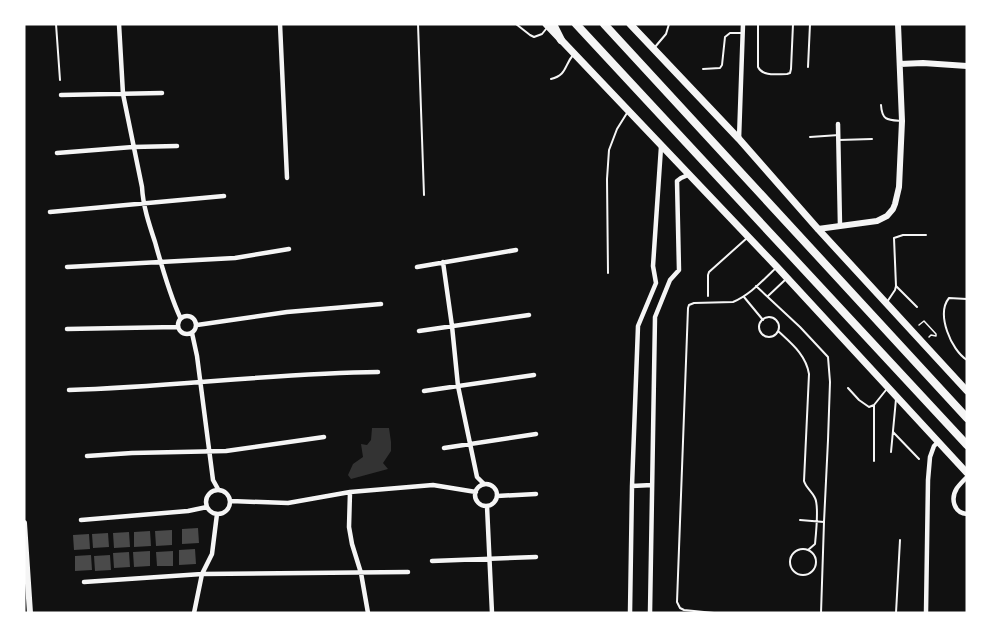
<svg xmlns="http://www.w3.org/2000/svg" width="991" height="637" font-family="Arial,sans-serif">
<rect width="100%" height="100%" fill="#111"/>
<path fill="#333" d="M372,428H389L391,442V451L383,463L388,469L351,479L348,475L353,464L363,457L361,444L367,445L371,440Z"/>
<path fill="#4a4a4a" d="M198,528L199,543L182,544V529Z
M172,530V545L156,546L155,531Z
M150,531L151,546L134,547V532Z
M129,532L130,547L114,548L113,533Z
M108,533L109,547L93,548L92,534Z
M89,534L90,549L74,550L73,535Z
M195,549L196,564L179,565V550Z
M150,551V566L134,567L133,552Z
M173,551V566H157L156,552Z
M129,552L130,567L114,568L113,553Z
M91,555L92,570L75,571V556Z
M110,555L111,570L95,571L94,556Z"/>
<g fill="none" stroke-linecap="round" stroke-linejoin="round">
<path stroke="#f5f5f5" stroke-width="1.5" d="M919,325L924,321L936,334V336L931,335L929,337"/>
<path stroke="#f5f5f5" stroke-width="2" d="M56,24L60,80
M418,24L424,195
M516,24L530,35L534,37L542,34L546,29
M758,24V67C763,77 777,74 787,74L790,73L791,69L793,24
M655,47L666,34L669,24
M808,67L810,24
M703,69L720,68L722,65L725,37L730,33H743
M551,79C567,75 564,66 573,55
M881,105C882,121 888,120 902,121
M810,137L839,135
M839,140L872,139
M608,273L607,179L609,150L617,129L627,113
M756,286L800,327L828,357L830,382L828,440L824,522L821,613
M896,286L917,307
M708,296V275L709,272L747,238
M768,296L785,280
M744,297L763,320
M967,299L949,298C936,314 951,350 967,360
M887,302L895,290L896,286L894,238L903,235H926
M759 327a10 10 0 1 1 20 0a10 10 0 1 1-20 0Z
M778,331C792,344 806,355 809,374L804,481C806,488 812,491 815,498C819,506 816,534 815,544L808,550
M848,388L859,400L869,407L874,405L886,390
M874,405V461
M893,432L919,459
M891,452L896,399
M800,520L824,522
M790 562a13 13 0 1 1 26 0a13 13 0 1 1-26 0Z
M714,613L684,610L680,608L677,602L688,308L689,305L694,303L733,302C750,295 763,280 776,268
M896,613L900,540"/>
<path stroke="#f5f5f5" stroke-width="4.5" d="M119,24L123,94L142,187C143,206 149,224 155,242C162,267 169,293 180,317
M280,24L287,178
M61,95L162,93
M838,124L840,226
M739,139L743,24
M57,153L133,147L177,146
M50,212L224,196
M443,262L452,326L458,386L477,477L484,484
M67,267L235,258L289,249
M417,267L516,250
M178 325a9 9 0 1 1 18 0a9 9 0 1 1-18 0Z
M197,325L287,312L381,304
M67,329L177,327
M419,331L529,315
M192,333L197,356L213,480L218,489
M69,390C172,387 275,373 378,372
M424,391L534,375
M444,448L536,434
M87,456L132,453L226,451L324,437
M967,477C964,480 960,484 957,488C950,499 954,513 967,514
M475 495a11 11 0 1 1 22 0a11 11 0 1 1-22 0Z
M632,486L652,485
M206 502a12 12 0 1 1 24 0a12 12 0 1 1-24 0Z
M350,492L349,527L352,544L361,573L368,613
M497,496L536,494
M231,501L288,503L350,492L433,485L476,492
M487,506L492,613
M81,520L188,511L207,507
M432,561L536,557
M84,582L202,574L408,572
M194,613L202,574L212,554L217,514
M630,613L632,486L638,326L656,283L653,266L661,147
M650,613L655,317L670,280L679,270L677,181L681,178L688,175
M926,613L928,480L930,457L934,446L938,442"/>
<path stroke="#f5f5f5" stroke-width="6" d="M900,64L923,63L967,66
M818,229L877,221L887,216L893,209L895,204L899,187L902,121L898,24
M24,523L30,613"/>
<path stroke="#f5f5f5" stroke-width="7" d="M546,24L777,267L967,473
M630,24L739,139L818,229L967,391"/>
<path stroke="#f5f5f5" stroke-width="8" d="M553,24L561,40
M576,24L967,445
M604,24L967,418"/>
</g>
<rect width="991" height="637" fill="none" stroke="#ffffff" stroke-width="51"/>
</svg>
